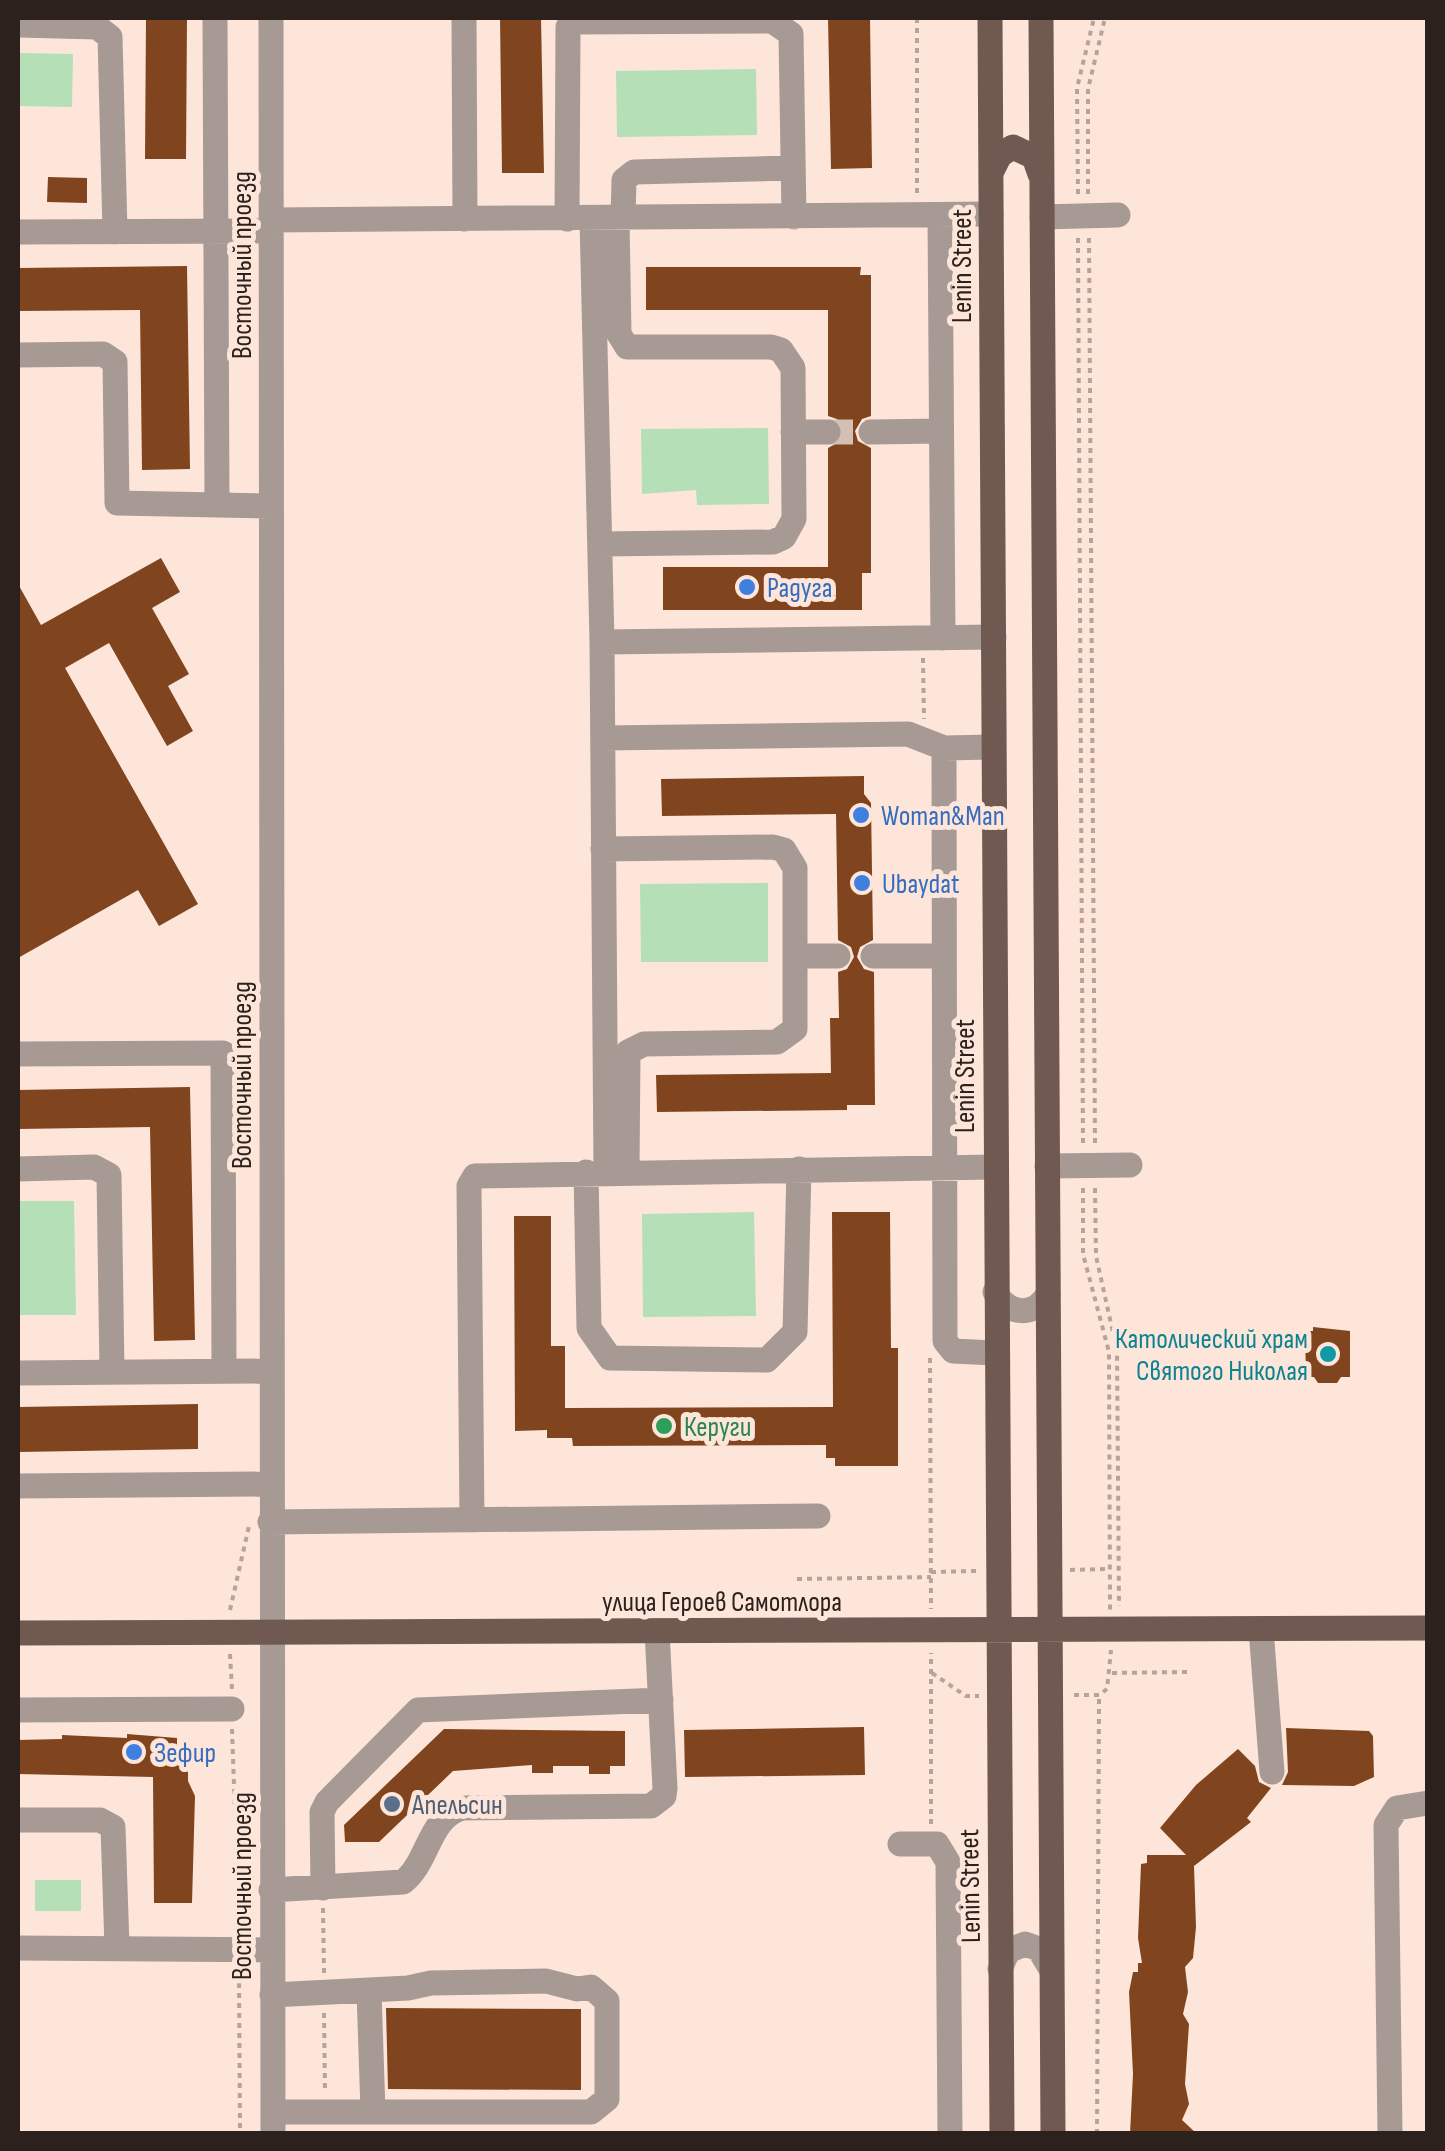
<svg xmlns="http://www.w3.org/2000/svg" width="1445" height="2151" font-family="'Sofia Sans Condensed',sans-serif">
<rect width="100%" height="100%" fill="#fde6d9"/>
<path fill="#b5dfb6" d="M18,53L73,54L72,107L18,106Z
M756,69L757,135L617,137L616,71Z
M768,428L769,504L697,505L696,490L642,494L641,429Z
M768,883V962H641L640,884Z
M18,1201H74L76,1315H18Z
M754,1212L756,1316L643,1317L642,1214Z
M35,1880H81V1911H35Z"/>
<path fill="#80441f" d="M146,18H187L186,159H145Z
M500,18H541L544,173H502Z
M828,18H870L872,168L831,169Z
M48,177L87,178V203L47,202Z
M187,266L190,469L142,470L140,310L18,311V268Z
M646,267H861L860,275H871V416L862,419L855,431L858,441L871,448V573H862V610H663V567H828V448L841,441L844,431L837,419L828,416V310H646Z
M161,558L180,592L152,608L189,674L168,686L193,731L167,746L109,643L65,668L198,904L159,926L138,890L18,958V584L41,625Z
M864,776V794L871,803L873,940L860,947L857,957L864,969L874,972L875,1105H847V1110L657,1112L656,1075L831,1073L830,1018H839L838,972L847,969L854,957L851,947L838,940L836,814L662,816L661,779Z
M190,1087L195,1340L154,1341L150,1127L18,1129V1090Z
M832,1212H890L891,1348H898V1466H835V1458H826V1445L573,1446L572,1438H547V1430L515,1431L514,1216H551V1346H565V1408L833,1407Z
M1313,1327L1350,1331V1377H1341L1337,1383H1318L1314,1377H1306L1305,1331H1313Z
M198,1404V1449L18,1452V1407Z
M864,1727L865,1775L685,1777L684,1730Z
M1286,1728L1369,1731L1373,1736L1374,1777L1354,1786L1282,1785L1288,1772Z
M444,1729L625,1731V1766H610V1774H589V1766H553V1773H532V1765L453,1771L379,1842H345L344,1825Z
M127,1734L177,1738V1753H184V1764H188V1781L195,1796L192,1903H154L153,1777L18,1774V1740L62,1739V1735L127,1738Z
M1238,1749L1255,1766L1259,1782L1271,1788L1247,1818L1251,1822L1194,1866L1196,1927L1193,1958L1185,1967L1188,1992L1183,2014L1189,2024L1185,2084L1189,2104L1182,2120L1197,2134H1130L1133,2074L1129,1992L1133,1972H1138V1963H1142L1138,1938L1141,1864L1147,1863V1855H1186L1160,1828L1196,1785Z
M386,2008L581,2009V2090L388,2089Z"/>
<g fill="none" stroke-linecap="round" stroke-linejoin="round">
<path stroke="#d3bfb3" stroke-width="25" stroke-dasharray="25 12" stroke-linecap="butt" d="M828,432H871"/>
<path stroke="#b6a399" stroke-width="4" stroke-dasharray="5 5" stroke-linecap="butt" d="M917,18V194
M1078,194L1077,88L1094,18
M1088,194V89L1105,18
M1078,238L1083,1144
M1089,238L1095,1144
M923,658L924,719
M1083,1188V1254L1109,1352L1110,1610
M1095,1188L1096,1256L1117,1351L1119,1606
M930,1358L931,1609
M1070,1570L1109,1569
M931,1572L976,1571
M797,1579L931,1577
M230,1610L249,1526
M230,1654L232,1689
M932,1673L966,1696H979
M1112,1673L1187,1672
M1074,1695H1099L1107,1689L1111,1650
M232,1729L239,1929
M931,1824V1653
M323,1908L324,1973
M239,1973L240,2134
M324,2013L325,2093
M1097,2134L1099,1695"/>
<path stroke="#a79a95" stroke-width="25" d="M215,18L217,505
M271,18L273,2134
M464,18L465,219
M18,25L97,27L110,37L115,232
M940,215L943,638
M1042,217L1118,215
M567,219L568,27L574,22L772,21L791,34L794,217
M592,219L602,642L606,1171
M623,219L624,180L634,172L793,168
M271,220L991,214
M18,232L271,231
M18,355L103,354L115,362L117,503L271,506
M793,432H828
M871,432L940,431
M600,544L773,542L784,537L794,519L793,368L781,350L771,347H627L619,334L617,219
M602,642L994,637
M603,738L908,734L944,748L993,747
M944,748L945,1341L953,1351L995,1353
M603,849L773,847L784,850L795,868V1029L777,1042L644,1044L628,1052L627,1171
M797,956H838
M873,956H944
M18,1054L223,1053L224,1370
M1047,1166L1130,1165
M18,1169L94,1167L109,1175L112,1372
M586,1172L589,1328L610,1358L767,1360L795,1332L799,1169
M995,1292C1008,1315 1034,1318 1048,1294
M18,1373L270,1371
M18,1486L270,1484
M472,1520L469,1186L475,1176L994,1167
M270,1522L818,1516
M1261,1629L1272,1772
M18,1710L232,1709
M18,1820H100L113,1827L117,1947
M900,1844H937L948,1862L950,2134
M323,1888L322,1812L327,1802L418,1710L661,1700
M271,1890L403,1882C429,1862 428,1818 462,1808L651,1806L664,1796L665,1788L657,1631
M18,1948L272,1950
M1000,1969L1008,1951L1025,1944L1039,1949L1051,1969
M369,1991L373,2112
M272,1995L408,1988L431,1983L546,1981L577,1989L591,1987L607,2001V2099L591,2112H273
M1390,2134L1386,1825L1397,1808L1428,1803"/>
<path stroke="#6f5950" stroke-width="25" d="M990,18L1002,2134
M1041,18L1053,2134
M991,173L1000,155L1013,147L1034,157L1040,174
M18,1633L1428,1628"/>
</g>
<g fill="#3f7fe0" stroke="#fde6d9" stroke-width="4">
<circle cx="747" cy="587" r="10"/>
<circle cx="861" cy="815" r="10"/>
<circle cx="862" cy="883" r="10"/>
<circle cx="134" cy="1752" r="10"/>
</g>
<circle fill="#0f9aa8" stroke="#fde6d9" stroke-width="4" cx="1328" cy="1354" r="10"/>
<circle fill="#2e9e5b" stroke="#fde6d9" stroke-width="4" cx="664" cy="1426" r="10"/>
<circle fill="#5c6f8a" stroke="#fde6d9" stroke-width="4" cx="392" cy="1804" r="10"/>
<g text-anchor="middle" stroke-width="10" stroke-linejoin="round" paint-order="stroke">
<g font-size="28" fill="#2c211c" stroke="#fde6d9">
<text transform="translate(241 265) rotate(-90)" y="10">Восточный проезд</text>
<text transform="translate(961 266) rotate(-90)" y="10">Lenin Street</text>
<text transform="translate(241 1075) rotate(-90)" y="10">Восточный проезд</text>
<text transform="translate(964 1076) rotate(-90)" y="10">Lenin Street</text>
<text x="722" y="1611">улица Героев Самотлора</text>
<text transform="translate(241 1886) rotate(-90)" y="10">Восточный проезд</text>
<text transform="translate(969 1886) rotate(-91)" y="10">Lenin Street</text>
</g>
<g font-size="28" fill="#366cbe" stroke="#fde6d9" text-anchor="start">
<text x="767" y="597">Радуга</text>
<text x="881" y="825">Woman&amp;Man</text>
<text x="882" y="893">Ubaydat</text>
<text x="154" y="1762">Зефир</text>
</g>
<g font-size="28" fill="#0d838f" stroke="#fde6d9" text-anchor="end">
<text x="1308" y="1348">Католический храм<tspan x="1308" dy="32">Святого Николая</tspan></text>
</g>
<g font-size="28" fill="#27864d" stroke="#fde6d9" text-anchor="start">
<text x="684" y="1436">Керуги</text>
</g>
<g font-size="28" fill="#4e5e75" stroke="#fde6d9" text-anchor="start">
<text x="412" y="1814">Апельсин</text>
</g>
</g>
<rect width="1445" height="2151" fill="none" stroke="#2c211c" stroke-width="40"/>
</svg>
